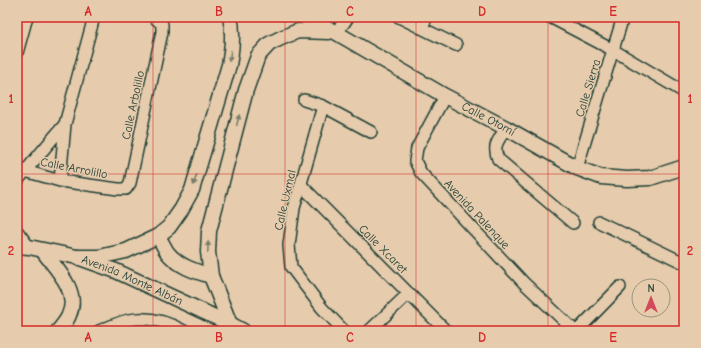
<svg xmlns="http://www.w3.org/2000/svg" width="701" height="348" font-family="'Comic Neue',sans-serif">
<rect width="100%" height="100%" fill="#e6ccad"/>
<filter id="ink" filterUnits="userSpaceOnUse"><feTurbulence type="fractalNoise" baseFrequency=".025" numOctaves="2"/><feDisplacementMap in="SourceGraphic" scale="8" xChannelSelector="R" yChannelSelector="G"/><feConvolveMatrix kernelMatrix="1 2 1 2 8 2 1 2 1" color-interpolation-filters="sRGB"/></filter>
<g filter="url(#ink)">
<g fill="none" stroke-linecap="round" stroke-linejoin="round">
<g stroke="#1f3d34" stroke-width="14">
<path id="minor" d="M399,17L456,45
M550,17L613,50L684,92
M421,28L427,17
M335,32L344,23L348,17
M17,53L27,17
M445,96L417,148L415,161L421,173L524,283L575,331
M304,100L323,106L371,132
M323,106L294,208L289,245L291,267L322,308L344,331
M506,128C499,140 492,145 498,159L573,223
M577,168L623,17
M17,170L25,171L60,181L118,189H126L130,183L162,32V24L154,17
M17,181L65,124L94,17
M60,181L65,124
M301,185L446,331
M599,222L684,263
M17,231L29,247
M99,331C109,327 119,322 129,320C148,316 168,322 184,331
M369,331L408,294
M577,331L620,287"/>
</g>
<g stroke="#1f3d34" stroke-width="17">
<g id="tertiary">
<path id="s1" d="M304,17L335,32L445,96L506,128L577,168L601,177L627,179L650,178L684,167"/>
<path d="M158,236C161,241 164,247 167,252C178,266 194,271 211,276"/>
<path id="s2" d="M17,246L29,247L77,257L116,271L230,324L243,331"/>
<path d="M43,251C56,269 80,291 69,315C67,321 62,326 58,331"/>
<path d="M77,257H99L126,251L158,236L169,227L181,210L192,190L229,65C232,49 234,33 230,17"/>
<path d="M230,324L211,276L208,252L209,231L246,90L258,56L269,44L281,38L298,31L329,32"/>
</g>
</g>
<use href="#minor" stroke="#e6ccad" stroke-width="11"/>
<use href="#tertiary" stroke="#e6ccad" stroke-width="14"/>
</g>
<defs><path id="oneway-solid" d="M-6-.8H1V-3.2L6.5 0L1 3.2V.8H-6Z"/></defs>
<g fill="#797d6a">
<use href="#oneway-solid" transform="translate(230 56) rotate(100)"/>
<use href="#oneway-solid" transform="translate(238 120) rotate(-76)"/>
<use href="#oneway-solid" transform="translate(195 180) rotate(107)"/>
<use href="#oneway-solid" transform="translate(208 247) rotate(-88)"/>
</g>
</g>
<path fill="none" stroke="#d62828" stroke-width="1" stroke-opacity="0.55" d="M153,17V331M285,17V331M416,17V331M548,17V331M17,174H684"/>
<g text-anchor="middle" stroke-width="3" stroke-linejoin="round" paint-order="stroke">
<g font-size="12" fill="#1f3d34" stroke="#e6ccad">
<text transform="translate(588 88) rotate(-73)" y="4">Calle Sierra</text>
<text transform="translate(133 105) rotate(-78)" y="4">Calle Arbolillo</text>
<text dy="4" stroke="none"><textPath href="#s1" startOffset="211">Calle Otomí</textPath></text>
<text transform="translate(74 168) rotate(11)" y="4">Calle Arrolillo</text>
<text transform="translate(285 200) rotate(-77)" y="4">Calle Uxmal</text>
<text transform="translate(477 214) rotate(47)" y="4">Avenida Palenque</text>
<text transform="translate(383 249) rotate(45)" y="4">Calle Xcaret</text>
<text dy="4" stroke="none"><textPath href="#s2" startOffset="121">Avenida Monte Albán</textPath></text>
</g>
</g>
<rect width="701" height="348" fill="none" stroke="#e6ccad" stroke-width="44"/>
<g transform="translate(651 298)"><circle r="19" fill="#e6ccad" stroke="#96937d"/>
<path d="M0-3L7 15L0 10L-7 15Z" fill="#d1495b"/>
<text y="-6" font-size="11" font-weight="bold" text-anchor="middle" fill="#1f3d34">N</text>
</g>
<rect x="22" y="22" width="657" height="304" fill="none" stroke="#d62828" stroke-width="1.5"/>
<g font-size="13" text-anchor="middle" font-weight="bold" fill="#d62828">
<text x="88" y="16">A</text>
<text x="219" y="16">B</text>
<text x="350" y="16">C</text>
<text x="482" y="16">D</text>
<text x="613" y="16">E</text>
<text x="11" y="103">1</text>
<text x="690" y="103">1</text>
<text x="11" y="255">2</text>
<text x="690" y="255">2</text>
<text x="88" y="342">A</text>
<text x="219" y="342">B</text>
<text x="350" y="342">C</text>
<text x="482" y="342">D</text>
<text x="613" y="342">E</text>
</g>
</svg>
